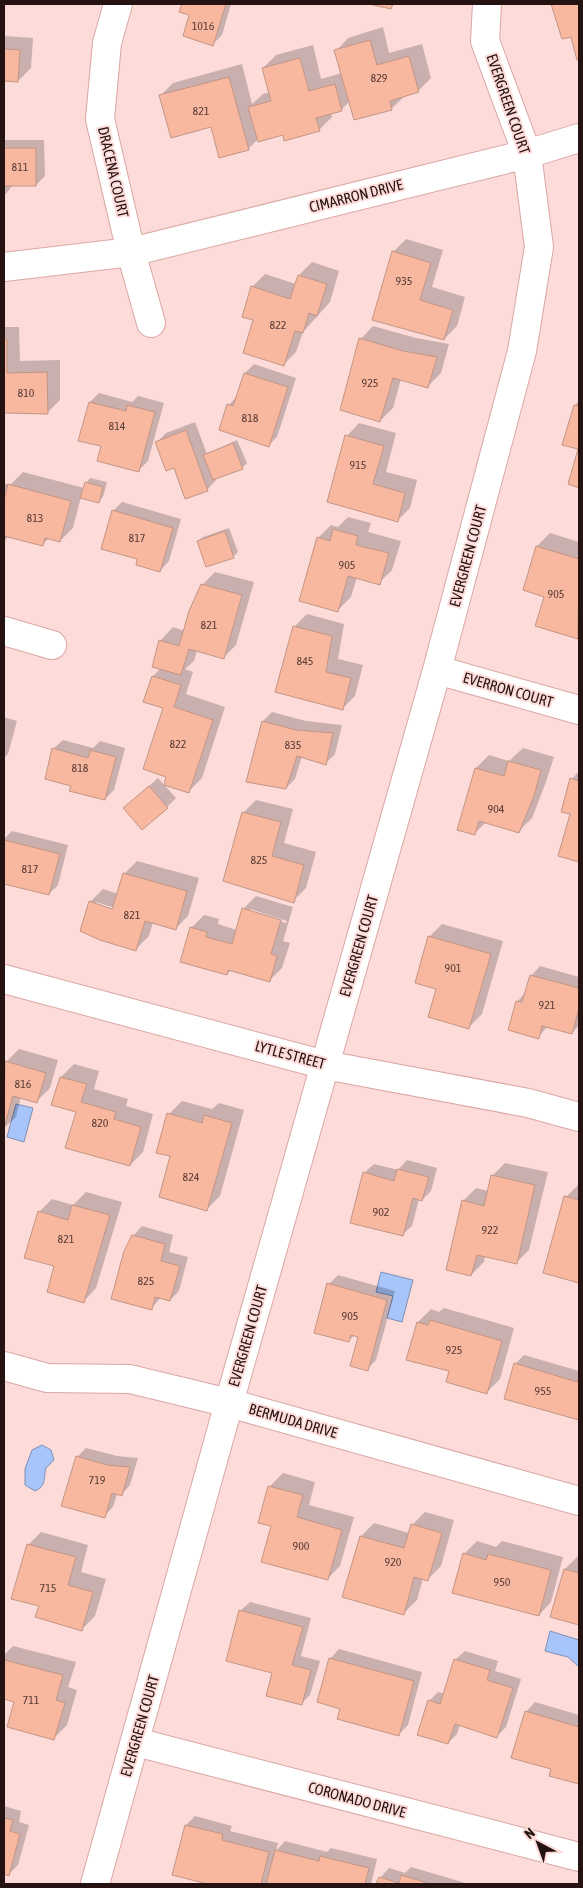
<svg xmlns="http://www.w3.org/2000/svg" width="583" height="1888" font-family="'Asap Condensed',sans-serif">
<rect width="100%" height="100%" fill="#fcdbd9"/>
<path fill="#a7c5fb" stroke="#8090b5" d="M16,1104L33,1108L24,1142L7,1137Z
M381,1272L413,1280L402,1322L387,1318L393,1296L376,1292Z
M42,1445L51,1450L54,1460L46,1468C43,1478 47,1486 35,1491L25,1485V1469L32,1450Z
M550,1631L579,1640V1667L568,1657L545,1651Z"/>
<path fill="#0003" fill-rule="evenodd" d="M183,4H231L222,35L213,44L191,14L181,11Z
M553,4H579V59L571,35Z
M383,27L389,53L422,44L431,78L418,91L405,96L392,108L355,119L350,101L341,110L331,112L332,117L319,130L283,134L258,139L248,149L160,96L173,83L242,64L252,104L263,94L270,92L263,68L276,55L313,45L321,79L342,73L336,51L348,38Z
M4,36L33,38L31,68L18,81L4,80Z
M4,140H44L45,176L36,185H13L4,196Z
M406,239L443,250L432,287L465,297L457,326L444,339L374,319L393,252Z
M312,262L339,271L330,302L303,332L296,352L283,365L254,319L252,287L265,274L296,284L299,275Z
M373,326L416,338L449,344L441,373L428,386L401,379L393,408L380,421L361,339Z
M4,327H19L20,361L60,360V400L47,413L4,412Z
M254,364L296,378L277,437L268,446L229,405L238,395L245,373Z
M99,393L132,402L138,396L164,403L148,461L139,470L103,445L90,402Z
M579,401V486L569,483L579,449L564,444L575,405Z
M195,422L207,454L237,440L247,463L242,468L215,478L216,480L207,490L175,467L157,442L166,433Z
M359,423L396,433L386,472L417,480L410,508L397,521L328,501L347,436Z
M23,472L84,488L86,483L90,478L107,482L103,497L98,502L81,497L73,528L60,541L49,538L42,545L8,536L4,543V483L10,485Z
M122,502L181,519L169,561L160,571L139,558L113,511Z
M348,517L371,523L368,532L401,541L392,570L379,583L357,577L351,597L338,610L318,538L331,525L338,527Z
M229,528L238,552L233,557L198,541L203,537Z
M550,533L579,542V636L578,637L545,596L525,590L537,546Z
M215,572L254,582L236,645L223,658L197,650L194,661L185,669L193,672L186,694L225,707L202,778L189,791L168,776L164,708L145,701L153,676L161,668L153,666L161,640L173,627L185,631L202,585Z
M307,614L344,624L338,659L363,665L355,696L342,709L294,627Z
M272,712L306,721L342,725L335,754L326,763L302,756L295,779L286,788L247,781L263,721Z
M4,717L17,721L8,754L4,758Z
M63,740L93,748L100,741L125,748L114,790L105,799L72,785L53,749Z
M523,748L554,757L546,782L532,818L519,831L486,822L474,834L476,768L489,755L509,761Z
M579,771V861L559,856L572,814V779Z
M158,778L176,798L167,807L124,808Z
M256,800L293,809L284,843L316,852L306,888L293,901L243,813Z
M12,831L68,845L58,885L49,894L4,882V839Z
M137,861L199,878L188,916L175,929L153,922L149,936L136,949L90,902L103,889L118,894L124,874ZM96,902L118,909V912L96,905Z
M256,896L293,907L283,941L290,943L282,968L269,981L231,970L227,974L191,928L204,915L219,919L218,924L237,930L243,909ZM250,909L287,921L286,923L250,912Z
M442,924L503,941L482,1014L469,1027L437,988L429,937Z
M540,966L579,977V1025L572,1033L548,1026L538,1037L517,1002L526,992L531,976Z
M19,1049L58,1060L50,1088L37,1101L21,1097L16,1117L4,1128V1069L6,1062Z
M74,1064L99,1071L94,1089L128,1099L126,1106L153,1114L143,1152L130,1165L77,1112L61,1077Z
M182,1101L212,1109L219,1103L244,1110L220,1196L207,1209L169,1114Z
M407,1160L437,1168L431,1191L422,1200L419,1199L412,1226L402,1235L364,1173L374,1164L398,1170Z
M505,1163L548,1172L529,1250L516,1263L485,1255L484,1262L471,1275L463,1201L476,1188L488,1191L492,1176Z
M579,1184V1282L545,1272L566,1197Z
M86,1192L122,1202L96,1288L84,1301L56,1266L39,1212L52,1199L73,1205Z
M142,1226L173,1235L169,1252L188,1257L179,1291L170,1300L161,1297L152,1308L133,1236Z
M338,1275L395,1291L376,1360L367,1369L360,1336L355,1335L348,1341L329,1284Z
M444,1308L514,1328L500,1379L487,1392L451,1370L408,1359L418,1322L431,1309L439,1312Z
M524,1355L579,1371V1419L506,1398L515,1364Z
M86,1448L117,1456L138,1458L130,1485L121,1495L117,1494L113,1507L104,1516L77,1457Z
M283,1473L315,1482L309,1505L354,1517L340,1566L327,1579L272,1525L260,1522L270,1486Z
M425,1512L454,1520L441,1566L428,1579L423,1578L417,1600L404,1613L344,1596L361,1536L374,1523L409,1533L412,1525Z
M41,1532L88,1545L81,1572L106,1579L95,1616L82,1629L40,1606L28,1545Z
M477,1541L496,1547L502,1541L563,1557L551,1602L539,1615L464,1554Z
M578,1556L579,1557V1624L551,1616L565,1569Z
M250,1602L311,1618L301,1656L320,1661L310,1695L301,1704L274,1672L240,1611Z
M13,1646L76,1662L68,1687L77,1690L67,1725L54,1738L15,1701L4,1698V1655Z
M339,1649L422,1672L408,1725L399,1734L341,1708L330,1659Z
M465,1651L498,1661L495,1671L521,1679L506,1727L497,1736L460,1725L457,1734L448,1743L429,1701L438,1692L445,1694L455,1660Z
M535,1702L579,1715V1783L550,1775L552,1769L526,1712Z
M4,1806L21,1811L19,1822L29,1825L18,1865L9,1874L4,1873Z
M195,1816L232,1826L230,1831L278,1843L276,1851L285,1841L327,1852L331,1848L377,1859L371,1884H213L173,1874L186,1825Z
M411,1867L469,1884H378L380,1878L389,1868L405,1873Z"/>
<path fill="#f8b8a0" stroke="#c39584" d="M182,4H226L213,46L183,36L189,15L179,12Z
M369,4H393L391,9Z
M551,4H579V60H577L571,37L562,39Z
M370,40L377,65L409,56L419,92L390,101L392,110L354,120L334,50Z
M4,49L20,50L18,82L4,81Z
M300,58L309,91L335,84L342,111L316,118L320,131L284,141L283,135L258,142L248,107L271,101L262,68Z
M229,77L249,150L219,158L211,127L171,138L159,95Z
M4,148H36V186H4V197Z
M392,251L431,263L420,300L453,310L444,340L372,320Z
M298,275L327,284L317,316L309,313L303,333L295,331L284,366L243,353L253,320L242,317L251,286L290,299Z
M359,338L403,351L437,357L428,388L393,378L380,422L340,410Z
M4,339H7V373L47,372L48,414L4,413Z
M244,373L288,387L269,447L219,430L227,404L233,406Z
M89,402L126,411L127,405L155,412L139,472L97,461L101,446L78,441Z
M574,405L579,406V488L568,484L578,449L562,445Z
M186,430L208,491L185,499L174,468L166,471L155,442Z
M345,435L384,446L373,484L405,493L398,522L327,502Z
M233,443L243,469L213,480L203,455Z
M85,482L103,487L99,503L80,498Z
M8,484L71,501L60,542L45,538L43,546L4,536V499Z
M112,510L173,528L160,572L136,565L137,559L101,549Z
M333,529L358,536L356,545L389,553L380,585L348,576L338,612L299,601L317,537L330,541Z
M225,531L234,558L206,567L197,541Z
M536,546L579,559L578,639L535,626L544,597L523,590Z
M201,584L242,595L224,659L189,649L181,675L152,667L159,640L179,646L189,611Z
M293,626L332,636L326,672L351,678L343,710L275,692Z
M152,676L181,685L174,707L213,720L189,793L164,785L166,777L143,769L163,708L143,702Z
M262,721L296,730L333,733L326,765L297,756L286,789L246,782Z
M52,748L88,758L90,750L116,757L105,800L69,791L71,786L45,779Z
M508,761L541,770L534,796L519,833L479,821L475,835L457,830L475,768L504,776Z
M570,778L579,781V862L558,856L570,814L561,812Z
M149,786L168,808L142,830L123,808Z
M242,812L281,822L272,856L304,865L294,903L223,881Z
M4,840L60,854L49,895L4,884Z
M123,873L187,891L176,930L145,921L136,951L100,940L80,931L89,901L112,909Z
M242,908L281,920L271,954L277,956L270,982L228,970L227,975L180,962L190,927L207,932L206,937L232,944Z
M428,936L491,954L469,1029L428,1017L436,989L415,983Z
M530,975L579,988V1008L572,1034L542,1026L539,1039L508,1030L516,1001L522,1002Z
M5,1061L46,1073L37,1103L13,1096L4,1128Z
M60,1077L87,1084L81,1102L116,1112L114,1119L141,1127L130,1166L65,1148L76,1112L51,1105Z
M167,1113L202,1123L204,1115L232,1123L207,1211L159,1197L170,1156L156,1153Z
M397,1169L429,1177L422,1201L413,1198L403,1236L350,1223L363,1172L394,1181Z
M491,1175L535,1185L517,1264L477,1255L471,1276L446,1270L462,1200L484,1206Z
M564,1196L579,1200V1283L543,1273Z
M72,1205L110,1215L84,1303L47,1292L54,1266L24,1258L38,1211L68,1220Z
M132,1235L165,1244L161,1261L180,1266L170,1301L155,1297L152,1310L111,1299L124,1251Z
M327,1283L387,1300L368,1371L350,1366L358,1337L351,1335L349,1342L314,1333Z
M430,1320L502,1341L487,1394L446,1382L449,1371L406,1360L417,1322L428,1325Z
M514,1363L577,1382L579,1378V1420L504,1399Z
M76,1456L107,1465L130,1467L122,1496L112,1493L105,1518L61,1506Z
M268,1486L303,1495L297,1517L342,1530L328,1580L261,1562L271,1526L258,1523Z
M411,1524L442,1533L428,1581L414,1577L404,1615L342,1597L360,1536L404,1548Z
M27,1544L76,1557L68,1585L93,1592L82,1631L35,1617L39,1606L11,1599Z
M463,1553L486,1560L488,1554L551,1570L539,1616L452,1593Z
M564,1569L579,1573V1625L550,1617Z
M239,1610L303,1627L292,1665L311,1670L302,1705L266,1696L272,1673L226,1661Z
M329,1658L414,1681L399,1736L337,1719L340,1709L317,1702Z
M454,1659L490,1670L487,1680L513,1688L497,1738L455,1724L448,1744L417,1735L428,1700L440,1704Z
M4,1660L63,1675L56,1700L65,1703L54,1740L7,1727L14,1702L4,1699Z
M525,1711L579,1727V1784L549,1776L551,1769L511,1758Z
M4,1818L13,1820L10,1831L20,1834L9,1876L4,1874Z
M185,1825L223,1834L222,1840L269,1852L261,1884H208L172,1875Z
M275,1850L319,1861L320,1856L369,1868L365,1884H266Z
M401,1875L431,1884H376L379,1877L399,1883Z"/>
<g fill="none" stroke-linecap="round" stroke-linejoin="round">
<g stroke="#dba7a5" stroke-width="30">
<path id="minor" d="M118,4L107,43L100,119L131,252L151,323
M4,267L131,252L527,154L579,138
M4,631L52,645
M437,670L579,710
M4,979L325,1065L528,1103L579,1117
M4,1366L47,1378L130,1379L229,1403L579,1501
M136,1742L579,1857
M95,1884L229,1403L437,670L522,351L539,247L527,154L485,41L487,4"/>
</g>
<use href="#minor" stroke="#fff" stroke-width="28"/>
</g>
<g text-anchor="middle" stroke-width="4" stroke-linejoin="round" paint-order="stroke">
<g font-size="12" fill="#5a3c36">
<text x="203" y="30">1016</text>
<text x="379" y="82">829</text>
<text x="201" y="115">821</text>
<text x="20" y="171">811</text>
<text x="404" y="285">935</text>
<text x="278" y="329">822</text>
<text x="370" y="387">925</text>
<text x="26" y="397">810</text>
<text x="250" y="422">818</text>
<text x="117" y="430">814</text>
<text x="358" y="469">915</text>
<text x="35" y="522">813</text>
<text x="137" y="542">817</text>
<text x="347" y="569">905</text>
<text x="556" y="598">905</text>
<text x="209" y="629">821</text>
<text x="305" y="665">845</text>
<text x="178" y="748">822</text>
<text x="293" y="749">835</text>
<text x="80" y="772">818</text>
<text x="496" y="813">904</text>
<text x="259" y="864">825</text>
<text x="30" y="873">817</text>
<text x="132" y="919">821</text>
<text x="453" y="972">901</text>
<text x="547" y="1009">921</text>
<text x="23" y="1088">816</text>
<text x="100" y="1127">820</text>
<text x="191" y="1181">824</text>
<text x="381" y="1216">902</text>
<text x="490" y="1234">922</text>
<text x="66" y="1243">821</text>
<text x="146" y="1285">825</text>
<text x="350" y="1320">905</text>
<text x="454" y="1354">925</text>
<text x="543" y="1395">955</text>
<text x="97" y="1484">719</text>
<text x="301" y="1550">900</text>
<text x="393" y="1566">920</text>
<text x="502" y="1586">950</text>
<text x="48" y="1592">715</text>
<text x="31" y="1704">711</text>
</g>
<g font-size="15" fill="#251312" stroke="#fcdbd9">
<text transform="translate(508 104) rotate(71)" y="5">EVERGREEN COURT</text>
<text transform="translate(113 172) rotate(77)" y="5">DRACENA COURT</text>
<text transform="translate(356 196) rotate(-14)" y="5">CIMARRON DRIVE</text>
<text transform="translate(468 556) rotate(-75)" y="5">EVERGREEN COURT</text>
<text transform="translate(508 690) rotate(16)" y="5">EVERRON COURT</text>
<text transform="translate(359 946) rotate(-74)" y="5">EVERGREEN COURT</text>
<text transform="translate(290 1055) rotate(15)" y="5">LYTLE STREET</text>
<text transform="translate(248 1336) rotate(-74)" y="5">EVERGREEN COURT</text>
<text transform="translate(293 1421) rotate(16)" y="5">BERMUDA DRIVE</text>
<text transform="translate(140 1726) rotate(-74)" y="5">EVERGREEN COURT</text>
<text transform="translate(357 1800) rotate(15)" y="5">CORONADO DRIVE</text>
</g>
</g>
<rect width="583" height="1888" fill="none" stroke="#251312" stroke-width="10"/>
<g transform="translate(538 1843) rotate(319)" stroke="#fcdbd9" stroke-width="4" paint-order="stroke">
<path d="M0-4L9 19L0 12L-9 19Z" fill="#251312"/>
<text y="-8" font-size="14" font-weight="bold" text-anchor="middle" fill="#251312">N</text>
</g>
</svg>
